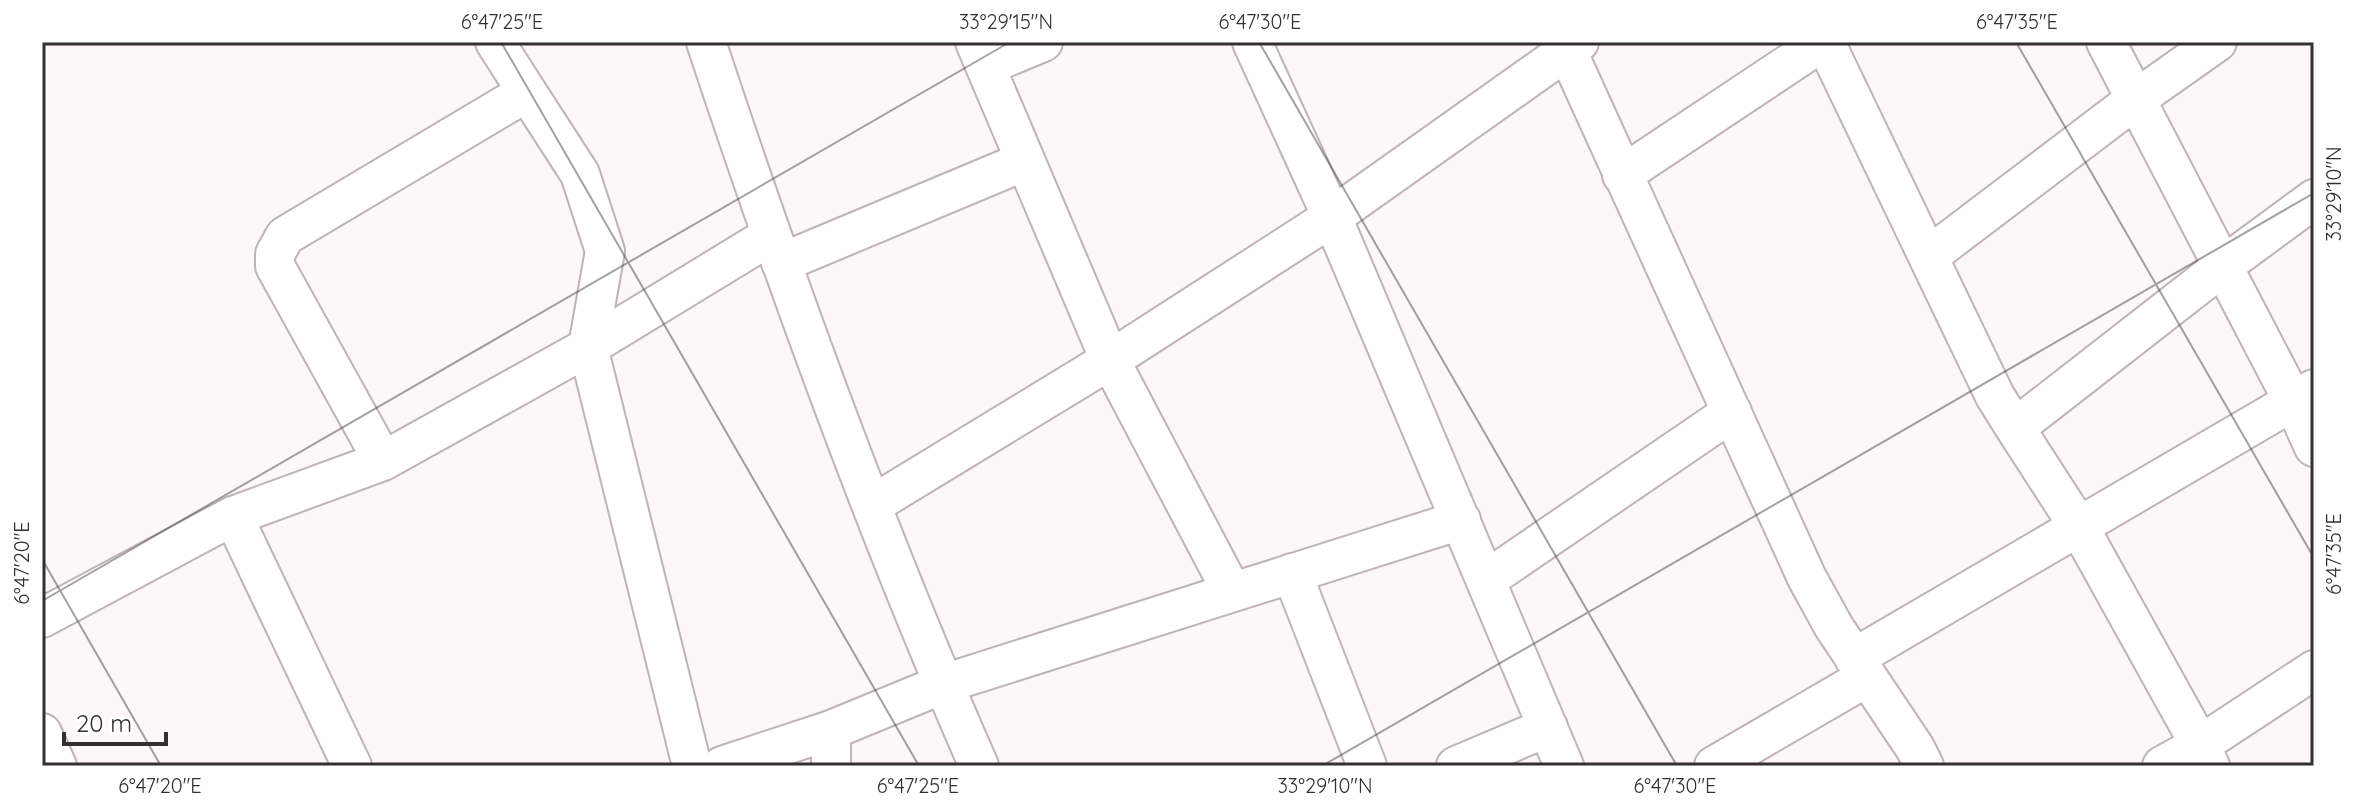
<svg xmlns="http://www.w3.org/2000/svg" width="2356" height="808" font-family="Quicksand,sans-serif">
<rect width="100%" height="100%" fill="#fdf7f9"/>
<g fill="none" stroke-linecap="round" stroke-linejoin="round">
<g stroke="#c1b2b8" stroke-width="42">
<path id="street" d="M706,42C787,287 875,530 979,766
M975,42L1110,360L1232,592
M1252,42L1332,217L1564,766
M1563,42L1807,578L1834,627L1915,748L1924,766
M1825,42L1995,396L2015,428L2223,266L2314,199
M2106,42L2293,401L2314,447
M985,66L1043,42
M527,92L580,174L605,251L588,347L692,766
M1622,175L1822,42
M1929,256L2136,99L2217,42
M781,263L1025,161
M2015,428L2079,527L2200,745L2314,670
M383,461L275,266V254L285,236L527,92L495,42
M872,505L1110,360L1332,217L1579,42
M233,516L352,766
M1292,573L1367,766
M1486,580L1732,412
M42,618L233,516L383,461L588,347L770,236
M1854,658L2314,389
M831,730V766
M42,733L57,766
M722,766L831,730L943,684L1461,520
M1456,766L1548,727
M1714,766L1867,677
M2162,766L2200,745L2210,766"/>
</g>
<use href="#street" stroke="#fff" stroke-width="38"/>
</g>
<path fill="none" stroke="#352f32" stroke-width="2" stroke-opacity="0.45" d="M501,42L919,766M1259,42L1677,766M2016,42L2314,558M42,559L161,766M42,601L1010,42M1322,766L2314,193"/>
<rect width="2356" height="808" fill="none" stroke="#ffffff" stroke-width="88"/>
<path d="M64 732v12h102v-12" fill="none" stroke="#352f32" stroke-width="4"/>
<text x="76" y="732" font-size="24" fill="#352f32" stroke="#ffffff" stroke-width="6" paint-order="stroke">20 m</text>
<rect x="44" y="44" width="2268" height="720" fill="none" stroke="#352f32" stroke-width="3"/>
<g font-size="20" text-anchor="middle" fill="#352f32">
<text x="502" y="29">6°47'25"E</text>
<text x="1006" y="29">33°29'15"N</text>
<text x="1260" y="29">6°47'30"E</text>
<text x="2017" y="29">6°47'35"E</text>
<text transform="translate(2334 194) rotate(-90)" y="7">33°29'10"N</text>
<text transform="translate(2334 554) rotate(-90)" y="7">6°47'35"E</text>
<text transform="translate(22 563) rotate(-90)" y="7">6°47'20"E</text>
<text x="160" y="793">6°47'20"E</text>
<text x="918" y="793">6°47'25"E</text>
<text x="1325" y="793">33°29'10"N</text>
<text x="1675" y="793">6°47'30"E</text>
</g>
</svg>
